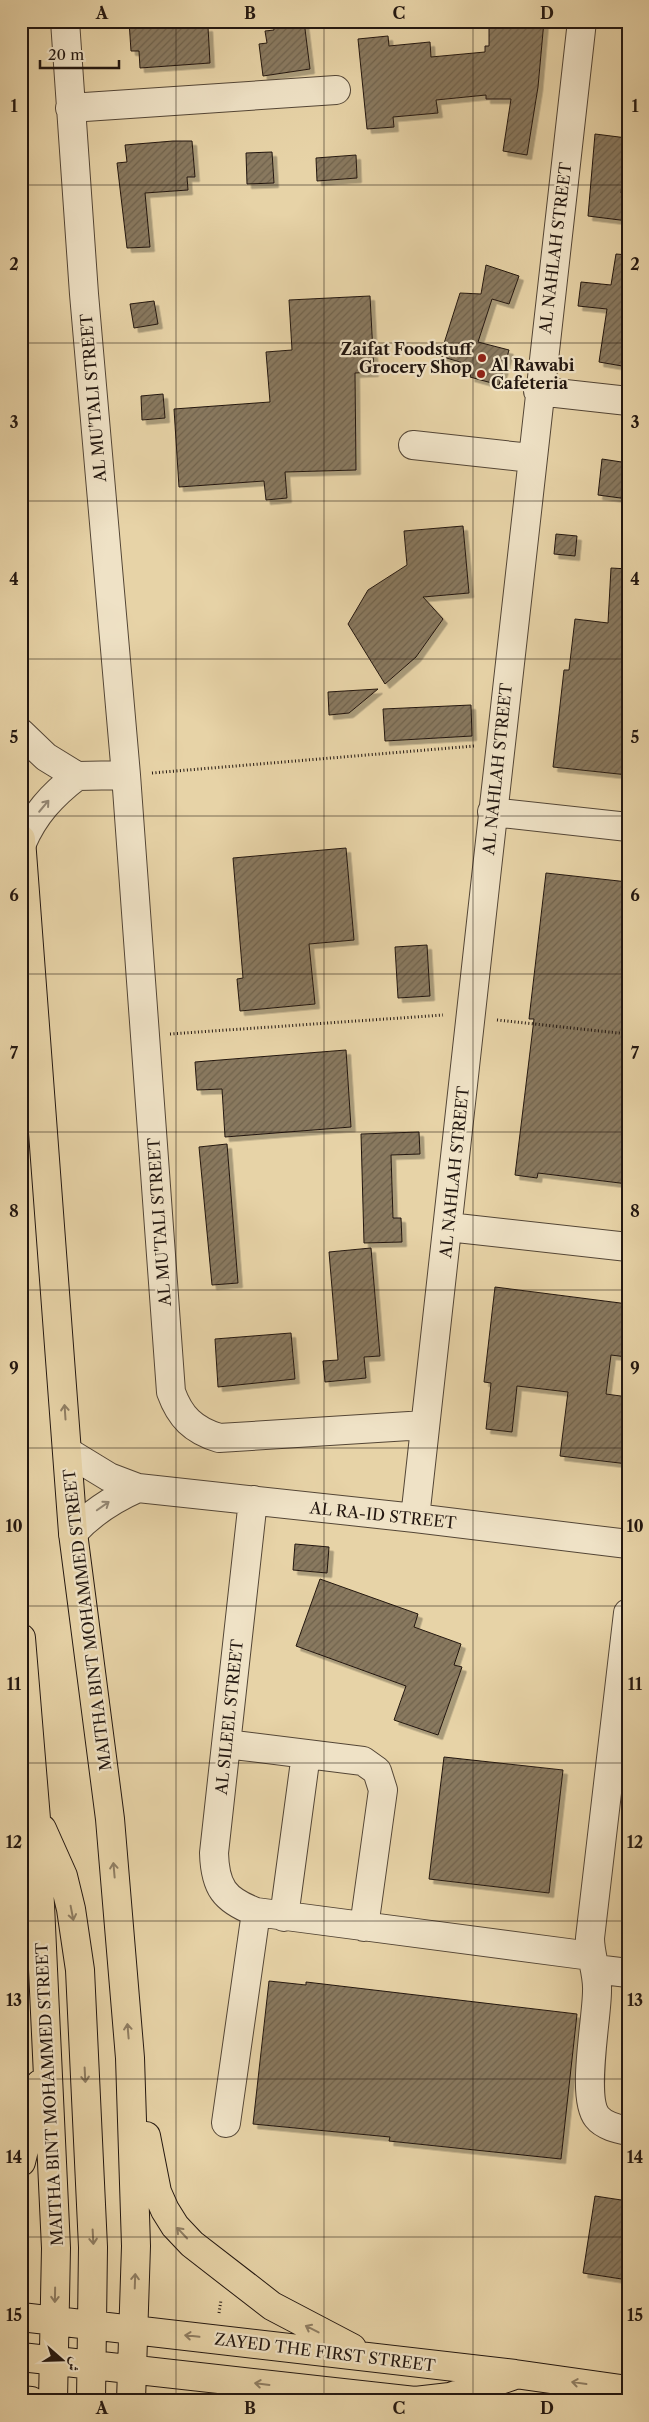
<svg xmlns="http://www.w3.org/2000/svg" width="649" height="2422" font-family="'Libre Caslon Text',Amiri,serif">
<defs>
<pattern id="building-hatch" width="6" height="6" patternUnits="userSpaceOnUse" patternTransform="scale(1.25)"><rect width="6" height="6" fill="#89795f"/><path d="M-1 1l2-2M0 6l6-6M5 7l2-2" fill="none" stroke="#70624d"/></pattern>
<filter id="shadow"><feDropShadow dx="4.5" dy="4.5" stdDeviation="0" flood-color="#0004"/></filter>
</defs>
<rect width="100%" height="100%" fill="#e7d3a7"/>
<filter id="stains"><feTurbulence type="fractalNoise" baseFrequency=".004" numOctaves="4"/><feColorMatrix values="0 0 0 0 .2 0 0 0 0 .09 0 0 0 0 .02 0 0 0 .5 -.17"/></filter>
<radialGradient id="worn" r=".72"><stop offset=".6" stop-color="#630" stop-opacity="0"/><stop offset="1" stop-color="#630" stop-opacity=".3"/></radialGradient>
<path fill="url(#building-hatch)" stroke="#231710" filter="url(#shadow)" d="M129,21H194L195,28L208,27L210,63L140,68L139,51H131Z
M273,21H304L310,69L263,76L259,44L267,43L265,31L274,30Z
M489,21H544L538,87L527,155L503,151L511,99H486V95L436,100L438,113L393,117L394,127L367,129L358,39L388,36L389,46L430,42L431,57L485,52V46H489Z
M595,134L627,138L621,193H628V221L588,216Z
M173,141H192L195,177H187L188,190L145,193L150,247L127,248L117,163L127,162L125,145Z
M272,152L274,183L247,184L246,153Z
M356,155L357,178L317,181L316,158Z
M616,254L628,255V367L599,362L607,309L578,306L581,282L611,285Z
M486,265L519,276L509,304L492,299L478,342L509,350L499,385L470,377L473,366L440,356L460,293L481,294Z
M370,296L374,372L355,373L356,470L285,472L287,498L266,500L264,481L179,487L174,409L270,402L266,352L292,350L289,300Z
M154,301L158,324L134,328L130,304Z
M163,394L165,418L142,420L141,396Z
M602,459L628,463V499L598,495Z
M463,526L469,593L423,597L443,619L416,657L385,684L348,624L368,590L407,565L404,531Z
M556,534L577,536L575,556L554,554Z
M611,568L628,569V775L553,767L564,670H569L575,619L608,623Z
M378,689L349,713L329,715L328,692Z
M471,705L472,736L385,741L383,709Z
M346,848L354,940L309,944L315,1004L240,1011L237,979L243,978L233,858Z
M546,873L628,882V1184L538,1173L537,1178L515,1175L534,1019H529Z
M427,945L430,996L398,998L395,947Z
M346,1050L351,1127L225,1137L222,1089L197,1090L195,1062Z
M419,1132L420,1154L391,1155L393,1218H401L402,1242L364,1243L361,1134Z
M227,1144L238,1283L212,1285L199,1147Z
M371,1248L380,1356L364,1357L366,1378L325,1382L323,1361L338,1360L329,1252Z
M495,1287L628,1304L627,1357L611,1355L606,1394L628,1397V1464L560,1456L568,1392L517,1386L512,1432L486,1429L491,1383L484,1382Z
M291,1333L295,1379L218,1387L215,1339Z
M295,1544L329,1547L327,1573L293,1570Z
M320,1579L418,1614L414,1627L461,1644L454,1665L462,1667L438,1735L394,1720L406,1686L296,1646Z
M444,1757L563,1770L549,1893L429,1879Z
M269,1981L306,1985V1982L577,2014L561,2159L389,2141L390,2137L253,2124Z
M595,2196L628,2201V2280L583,2273Z"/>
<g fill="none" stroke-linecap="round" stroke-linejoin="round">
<g stroke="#544636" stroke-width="30">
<path id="minor" d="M65,21L84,294L126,775L171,1392C180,1417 193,1430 219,1438L425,1425
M70,108L336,90
M538,391L628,401
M413,445L531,458
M21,733L46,757L77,776L126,775
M492,812L628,827
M22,843C34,815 52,795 77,776
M448,1227L628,1247
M68,1452L109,1477L138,1488L415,1518L628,1544
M253,1500L214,1853C215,1887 224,1900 256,1912L591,1956
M415,1518C472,1019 523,520 582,21
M73,1533C92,1512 113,1499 138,1488
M628,1613L590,1938C590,1956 598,1973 597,1991C597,2019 581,2097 597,2117C604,2126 618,2129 628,2131
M226,1744L363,1761L377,1771L383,1790L364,1927
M284,1917L306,1754
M595,1969L628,1973
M226,2123L256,1912"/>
</g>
<g stroke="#231710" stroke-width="30">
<path id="major" d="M21,839L73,1533L110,1819L130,2058L136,2246L131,2401
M21,1638L36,1819L56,2248L53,2401
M42,1829L63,1876L71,1909L80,1970L93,2247L91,2401
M146,2136L157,2192L165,2210L175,2226L192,2244L272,2306L352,2348
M21,2162L40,2084
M21,2317L515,2374L628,2390
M21,2357L415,2401L450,2397L512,2376
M21,2400L31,2401"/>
</g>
<path stroke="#231710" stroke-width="3" stroke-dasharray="1 2.5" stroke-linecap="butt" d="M152,773L474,746
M497,1020L628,1034
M170,1034L443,1015
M21,2248H29
M219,2313L221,2300"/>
<use href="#minor" stroke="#efe2c6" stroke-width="28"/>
<use href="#major" stroke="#e7d3a7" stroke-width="28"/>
</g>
<defs><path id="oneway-shaft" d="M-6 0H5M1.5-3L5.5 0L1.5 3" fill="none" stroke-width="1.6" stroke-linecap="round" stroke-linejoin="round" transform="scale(1.25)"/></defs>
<g stroke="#938774">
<use href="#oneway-shaft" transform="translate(44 806) rotate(-50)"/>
<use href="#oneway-shaft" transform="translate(103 1506) rotate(-35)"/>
</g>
<g stroke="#8f7e63">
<use href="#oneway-shaft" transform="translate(65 1412) rotate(-94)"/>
<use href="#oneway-shaft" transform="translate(114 1870) rotate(-95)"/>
<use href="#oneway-shaft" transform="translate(72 1913) rotate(79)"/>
<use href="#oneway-shaft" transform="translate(128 2031) rotate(-95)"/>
<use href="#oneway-shaft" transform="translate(85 2075) rotate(87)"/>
<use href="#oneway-shaft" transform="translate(182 2233) rotate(-133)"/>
<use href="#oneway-shaft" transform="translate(93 2237) rotate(87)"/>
<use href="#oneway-shaft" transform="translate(135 2281) rotate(-88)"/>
<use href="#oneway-shaft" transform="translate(55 2295) rotate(91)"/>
<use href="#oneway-shaft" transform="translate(312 2329) rotate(-153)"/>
<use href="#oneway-shaft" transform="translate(192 2336) rotate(-174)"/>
<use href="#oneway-shaft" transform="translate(579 2383) rotate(-172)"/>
<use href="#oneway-shaft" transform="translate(262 2384) rotate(-173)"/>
</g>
<path fill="none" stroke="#231710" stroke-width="1" stroke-opacity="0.55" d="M176,21V2401M324,21V2401M473,21V2401M21,185H628M21,343H628M21,501H628M21,659H628M21,816H628M21,974H628M21,1132H628M21,1290H628M21,1448H628M21,1606H628M21,1763H628M21,1921H628M21,2079H628M21,2237H628"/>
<g fill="#8f2418" stroke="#efe2c6" stroke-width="2">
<circle cx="482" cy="358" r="5"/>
<circle cx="481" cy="374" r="5"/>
</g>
<g text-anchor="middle" stroke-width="4.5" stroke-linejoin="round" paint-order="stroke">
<g font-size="16" fill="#231710" stroke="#efe2c6">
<text transform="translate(555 248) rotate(-83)" y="6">AL NAHLAH STREET</text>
<text transform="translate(93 398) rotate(-95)" y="6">AL MU'TALI STREET</text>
<text transform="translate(497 769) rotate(-84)" y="6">AL NAHLAH STREET</text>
<text transform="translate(454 1172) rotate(-84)" y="6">AL NAHLAH STREET</text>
<text transform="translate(159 1222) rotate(-94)" y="6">AL MU'TALI STREET</text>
<text transform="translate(383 1515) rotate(6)" y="6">AL RA-ID STREET</text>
<text transform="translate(87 1620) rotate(-97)" y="6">MAITHA BINT MOHAMMED STREET</text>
<text transform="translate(229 1717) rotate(-84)" y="6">AL SILEEL STREET</text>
<text transform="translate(49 2094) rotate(-93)" y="6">MAITHA BINT MOHAMMED STREET</text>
<text transform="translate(325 2352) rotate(7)" y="6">ZAYED THE FIRST STREET</text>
</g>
<g font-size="16" font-weight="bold" fill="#231710" stroke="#efe2c6" text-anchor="end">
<text x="472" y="355">Zaifat Foodstuff<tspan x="472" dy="18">Grocery Shop</tspan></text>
<text x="491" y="371" text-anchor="start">Al Rawabi<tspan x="491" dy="18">Cafeteria</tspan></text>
</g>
</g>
<rect width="649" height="2422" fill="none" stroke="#e7d3a7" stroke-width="55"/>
<g transform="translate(62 2360) rotate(110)" stroke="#efe2c6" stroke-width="4" paint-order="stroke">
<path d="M0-4L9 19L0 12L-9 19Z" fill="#231710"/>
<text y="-8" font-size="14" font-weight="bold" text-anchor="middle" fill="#231710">ش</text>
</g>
<path d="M40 60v8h79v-8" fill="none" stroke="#231710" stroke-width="2.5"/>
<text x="48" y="60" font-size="15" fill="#231710" stroke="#efe2c6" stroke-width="4" paint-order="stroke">20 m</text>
<rect x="28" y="28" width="594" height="2366" fill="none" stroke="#231710" stroke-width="2"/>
<g font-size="16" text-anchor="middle" font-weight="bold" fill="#231710">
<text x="102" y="19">A</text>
<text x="250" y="19">B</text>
<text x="399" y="19">C</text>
<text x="547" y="19">D</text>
<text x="14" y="112">1</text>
<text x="635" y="112">1</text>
<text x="14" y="270">2</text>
<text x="635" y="270">2</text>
<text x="14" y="428">3</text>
<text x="635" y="428">3</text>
<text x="14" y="585">4</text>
<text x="635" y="585">4</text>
<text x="14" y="743">5</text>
<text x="635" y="743">5</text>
<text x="14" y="901">6</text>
<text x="635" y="901">6</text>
<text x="14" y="1059">7</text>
<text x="635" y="1059">7</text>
<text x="14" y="1217">8</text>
<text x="635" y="1217">8</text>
<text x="14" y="1374">9</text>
<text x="635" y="1374">9</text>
<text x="14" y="1532">10</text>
<text x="635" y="1532">10</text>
<text x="14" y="1690">11</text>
<text x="635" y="1690">11</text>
<text x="14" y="1848">12</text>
<text x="635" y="1848">12</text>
<text x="14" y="2006">13</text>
<text x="635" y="2006">13</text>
<text x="14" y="2163">14</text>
<text x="635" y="2163">14</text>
<text x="14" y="2321">15</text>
<text x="635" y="2321">15</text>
<text x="102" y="2414">A</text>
<text x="250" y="2414">B</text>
<text x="399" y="2414">C</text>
<text x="547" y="2414">D</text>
</g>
<rect width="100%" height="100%" filter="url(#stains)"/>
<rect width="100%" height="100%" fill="url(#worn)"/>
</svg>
